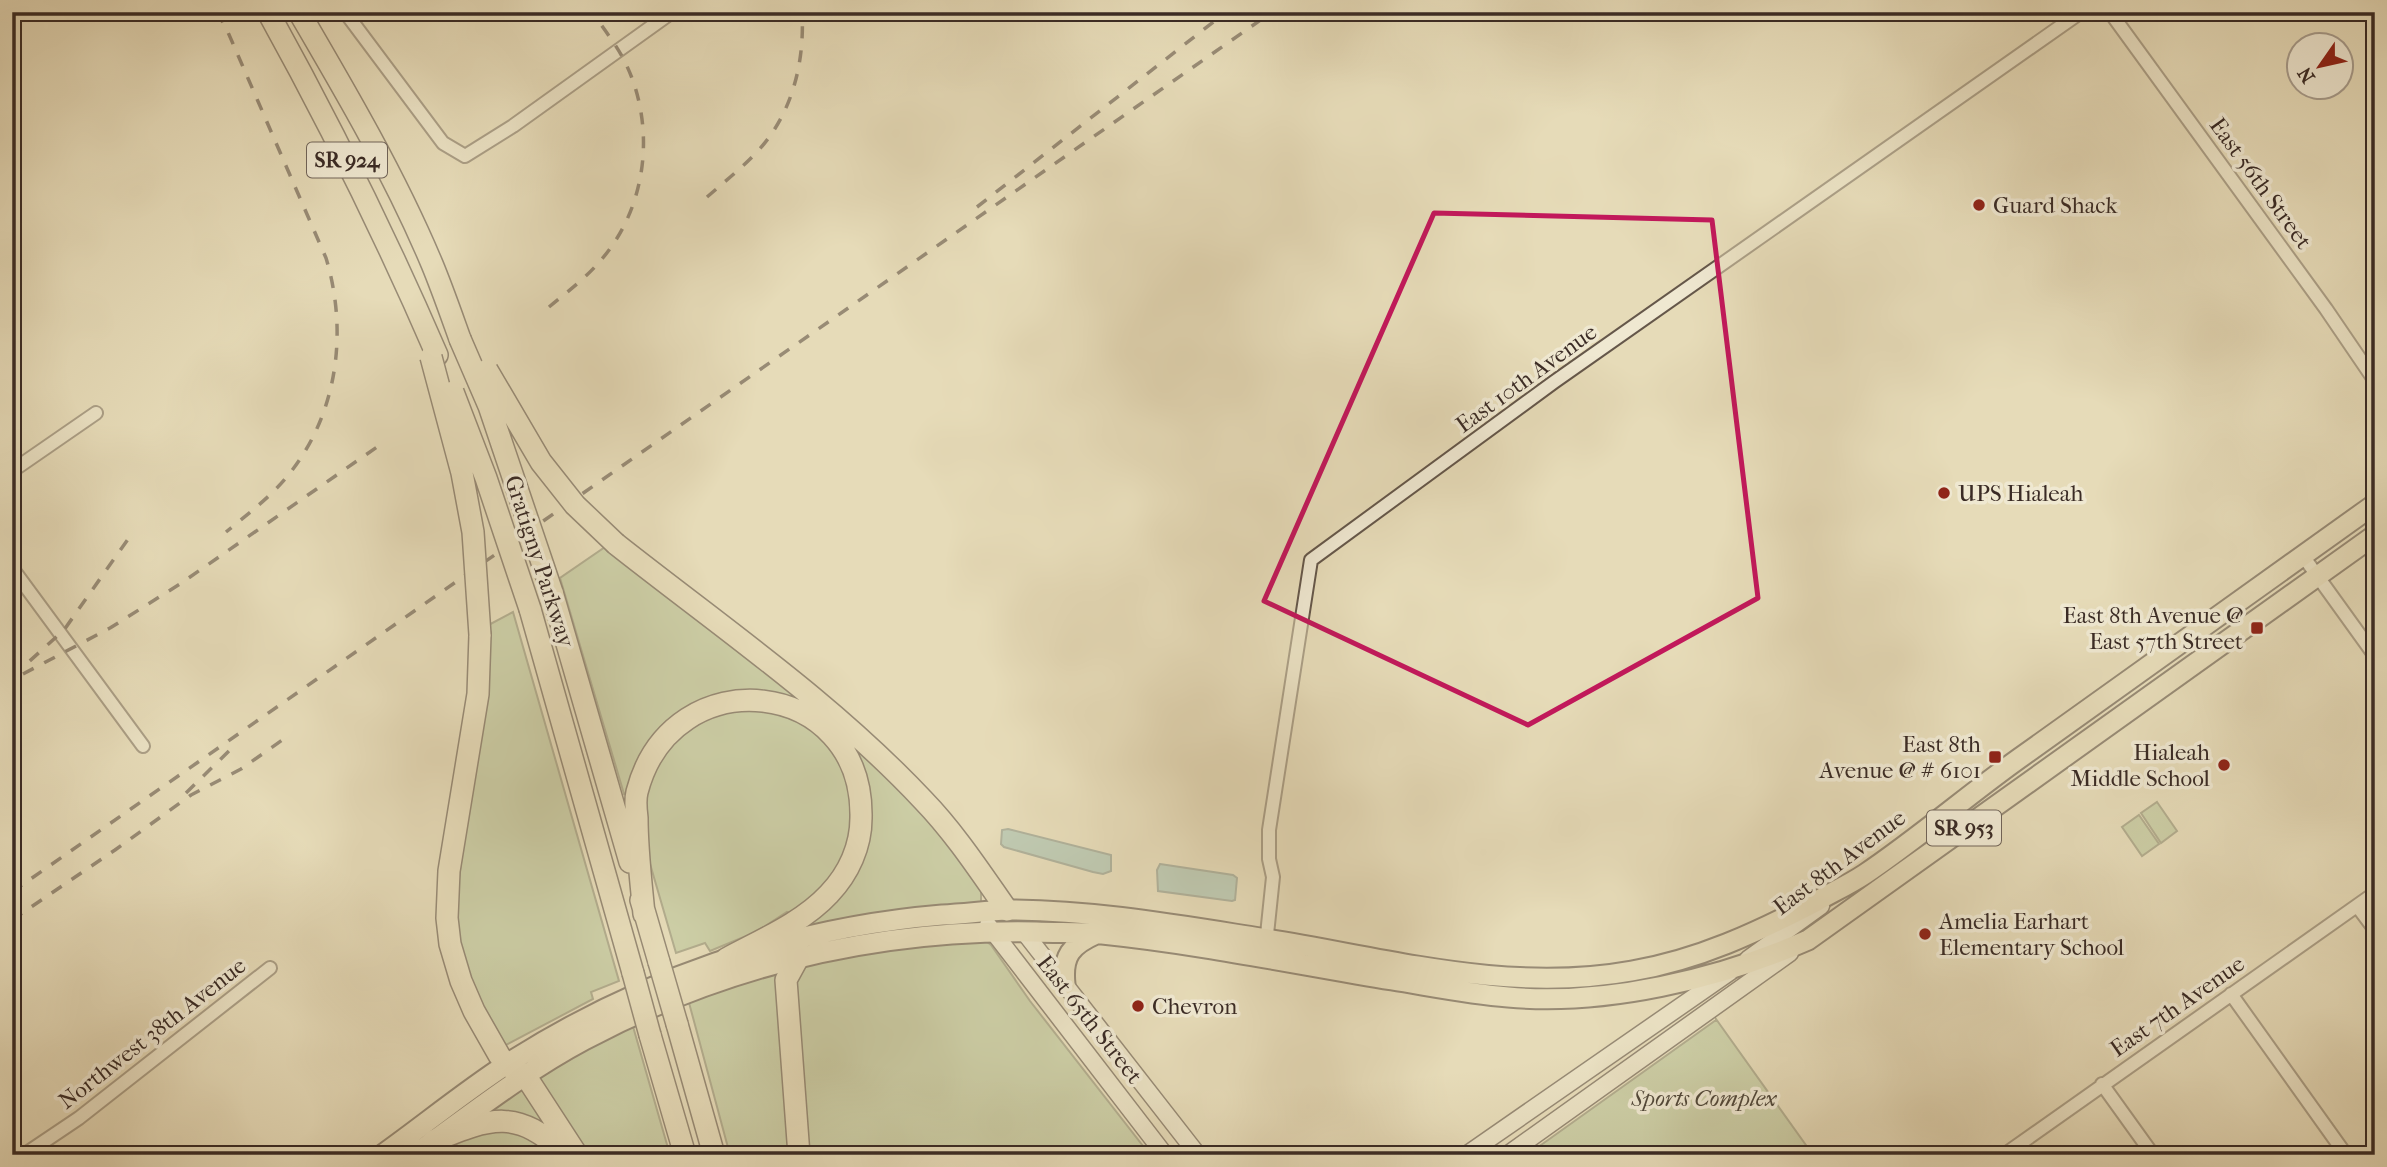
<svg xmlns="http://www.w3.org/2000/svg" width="2387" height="1167" font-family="'IM FELL French Canon',serif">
<rect width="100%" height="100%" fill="#e6dbb8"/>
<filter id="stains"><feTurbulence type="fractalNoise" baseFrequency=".00286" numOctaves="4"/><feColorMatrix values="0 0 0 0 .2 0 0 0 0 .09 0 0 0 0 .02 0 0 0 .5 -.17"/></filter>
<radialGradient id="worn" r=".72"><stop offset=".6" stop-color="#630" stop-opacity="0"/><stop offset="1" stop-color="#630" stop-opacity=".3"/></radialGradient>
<path fill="#b0c193" stroke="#75765c" stroke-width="2" d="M608,545L809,704C795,699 781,694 767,692C717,684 663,712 641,757C635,767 628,780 628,792L624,794L560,578Z
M513,612L619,981L591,992L593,999L504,1046C487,1016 471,987 462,954C450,907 463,857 468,810C475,749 478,688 483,628Z
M739,708L784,714L812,730L843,761L856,814L839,871L794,915L787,912L756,932L710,951L705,943L676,953L646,850L642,812L656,763L691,724Z
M851,741L923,811L981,890V904L786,931L814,913L867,813C869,786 862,767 849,744Z
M2157,802L2177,831L2161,843L2141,813Z
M2139,815L2159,844L2142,856L2122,827Z
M986,941L991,945L1030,1001L1150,1155H804L790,999L804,964L868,949Z
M780,969L793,1155H730L688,999Z
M1716,1019L1813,1155H1527L1716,1020Z
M632,1023L670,1155H582L538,1078L539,1074Z
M522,1087L549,1128L483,1117Z
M509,1128L558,1155H440L470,1135Z"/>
<path fill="#96bbb0" stroke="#718178" stroke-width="2" d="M1008,829L1111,855V871L1103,874L1093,872L1004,847L1001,844L1002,830Z
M1160,864L1233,875L1237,878L1235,900L1232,901L1158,891L1157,870Z"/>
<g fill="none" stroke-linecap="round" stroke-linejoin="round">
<g stroke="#65574a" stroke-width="16">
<path id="street" d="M345,12L443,143L465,156L513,126L672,12
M2110,12L2326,309L2375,381
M12,471L96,413
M2303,556L2375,656
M12,568L143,746
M2357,906L2375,930
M1266,944L1273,877L1269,859V830L1311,560L1554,382L2081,12
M2231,994L2346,1155
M2102,1084L2153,1155
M24,1155L79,1118L270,968
M2004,1155L2375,893"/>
</g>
<g stroke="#3a2b25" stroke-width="19">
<path id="secondary" d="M988,925L1165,1155
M1024,932L1198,1155
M1748,959L1821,906
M1466,1155L1730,972
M1507,1155L1790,953"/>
</g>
<g stroke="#3a2b25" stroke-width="23">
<path id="primary" d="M1065,984C1062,956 1071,945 1096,934
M382,1155C424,1125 464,1092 507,1064C638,980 787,928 942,915C964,914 986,911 1008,910C1092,910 1177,925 1260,938C1384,957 1505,994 1632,971C1698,960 1758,932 1817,901C1833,892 1850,884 1865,874C1920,837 1970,793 2024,755C2141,671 2258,588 2375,504
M414,1155C470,1115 524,1072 584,1040C726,965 875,929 1036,932C1058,933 1080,932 1102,934C1199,944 1295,964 1392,980C1430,986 1469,994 1508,997C1605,1006 1719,979 1808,940L2375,535"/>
</g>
<g stroke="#3a2b25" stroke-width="24">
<path id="highway" d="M268,12C330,124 386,237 437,355
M299,12C347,94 395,176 432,264C442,288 451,314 460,339
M616,544C721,627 831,702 923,800C955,833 981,873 1007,910
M552,592L630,862
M530,609L633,973
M480,635L478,694L449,871L447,918L450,944L461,981L474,1011L499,1055L506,1065L525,1075L577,1155
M641,900L659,962
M644,914C641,882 637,850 637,818C636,810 635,800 637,792C672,656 864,677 861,818C861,846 849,873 829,894C802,923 761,940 726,959
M798,958L786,980L799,1155
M677,1024L714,1155
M650,1035L685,1155
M433,1141C493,1117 516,1108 567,1155"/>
</g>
<use href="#street" stroke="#efe8d1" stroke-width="12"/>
<use href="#secondary" stroke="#efe8d1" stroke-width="16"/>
<use href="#primary" stroke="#e6dbb8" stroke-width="19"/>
<use href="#highway" stroke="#e6dbb8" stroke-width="21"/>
<path stroke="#3a2b25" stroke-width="3.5" stroke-dasharray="12 12" stroke-linecap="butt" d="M217,12L227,30L326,258C348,331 338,412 290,473C272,496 249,513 226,532
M707,197C722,184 738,171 752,157C791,119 805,65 802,12
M977,207L1226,12
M549,307C567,292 586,278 601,260C648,206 656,125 625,62C616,44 603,28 592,12
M23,674L110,628L180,584L377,447
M12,677L64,630L133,532
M186,793L231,749
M12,892L1272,12
M12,920L115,850L191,795L241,769L288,736"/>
<g stroke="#3a2b25" stroke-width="24" stroke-linecap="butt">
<path id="highway-bridge" d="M460,339L489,406L552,592
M431,357L462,473L473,532L480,635
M487,370L541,462L575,505L616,544
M453,392L486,478L530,609
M659,962L677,1024
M633,973L650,1035"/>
</g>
<use href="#highway-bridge" stroke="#e6dbb8" stroke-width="21"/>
</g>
<path d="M0 0H2387V1167H0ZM1434,213L1712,220L1758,598L1528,725L1264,601Z" fill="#e6dbb8" fill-opacity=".55" fill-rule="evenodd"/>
<path fill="none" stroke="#c2185b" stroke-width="5" stroke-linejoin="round" d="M1434,213L1712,220L1758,598L1528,725L1264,601Z"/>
<g fill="#8f2418" stroke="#efe8d1" stroke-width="2.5">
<circle cx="1979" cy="205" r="7"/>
<circle cx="1944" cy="493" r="7"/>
<rect x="2250" y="621" width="14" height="14" rx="3.5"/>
<rect x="1988" y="750" width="14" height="14" rx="3.5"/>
<circle cx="2224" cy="765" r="7"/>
<circle cx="1925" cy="934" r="7"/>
<circle cx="1138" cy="1006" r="7"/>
</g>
<g text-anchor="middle" stroke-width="7" stroke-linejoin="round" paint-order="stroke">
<g fill="#efe8d1" stroke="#706459" stroke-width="2">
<rect x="307" y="142.5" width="80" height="35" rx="5"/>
<rect x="1927" y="810.5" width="74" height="35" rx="5"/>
</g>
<g font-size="21" font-weight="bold" fill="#3a2b25">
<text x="347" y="167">SR 924</text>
<text x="1964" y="835">SR 953</text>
</g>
<g font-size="23" fill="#3a2b25" stroke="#efe8d1">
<text transform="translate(2261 183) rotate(54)" y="8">East 56th Street</text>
<text transform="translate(1526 378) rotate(-36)" y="8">East 10th Avenue</text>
<text transform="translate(540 561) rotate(72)" y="8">Gratigny Parkway</text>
<text transform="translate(1839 862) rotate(-37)" y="8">East 8th Avenue</text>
<text transform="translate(2177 1006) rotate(-35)" y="8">East 7th Avenue</text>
<text transform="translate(1090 1019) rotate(52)" y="8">East 65th Street</text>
<text transform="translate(152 1033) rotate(-38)" y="8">Northwest 38th Avenue</text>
</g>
<g font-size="23" fill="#3a2b25" stroke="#efe8d1" text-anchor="start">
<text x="1993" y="213">Guard Shack</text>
<text x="1958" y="501">UPS Hialeah</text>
<text x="2243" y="623" text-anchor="end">East 8th Avenue @<tspan x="2243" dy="26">East 57th Street</tspan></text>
<text x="1981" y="752" text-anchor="end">East 8th<tspan x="1981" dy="26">Avenue @ # 6101</tspan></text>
<text x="2210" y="760" text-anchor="end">Hialeah<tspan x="2210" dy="26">Middle School</tspan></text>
<text x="1939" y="929">Amelia Earhart<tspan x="1939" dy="26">Elementary School</tspan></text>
<text x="1152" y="1014">Chevron</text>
</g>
<g font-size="23" font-style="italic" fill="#52493b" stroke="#efe8d1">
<text x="1704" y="1106">Sports Complex</text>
</g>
</g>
<rect width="2387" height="1167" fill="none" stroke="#e6dbb8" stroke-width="42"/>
<rect x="14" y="14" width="2359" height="1139" fill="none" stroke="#3a2b25" stroke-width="3.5"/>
<rect x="21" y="21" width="2345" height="1125" fill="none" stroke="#3a2b25" stroke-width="2"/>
<g transform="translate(2320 66) rotate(236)"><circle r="33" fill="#efe8d1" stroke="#a79c8c" stroke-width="2"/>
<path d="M0-5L12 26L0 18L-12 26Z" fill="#8f2418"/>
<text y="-10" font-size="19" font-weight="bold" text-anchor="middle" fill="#3a2b25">N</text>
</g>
<rect width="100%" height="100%" filter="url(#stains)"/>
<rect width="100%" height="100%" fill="url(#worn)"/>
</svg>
